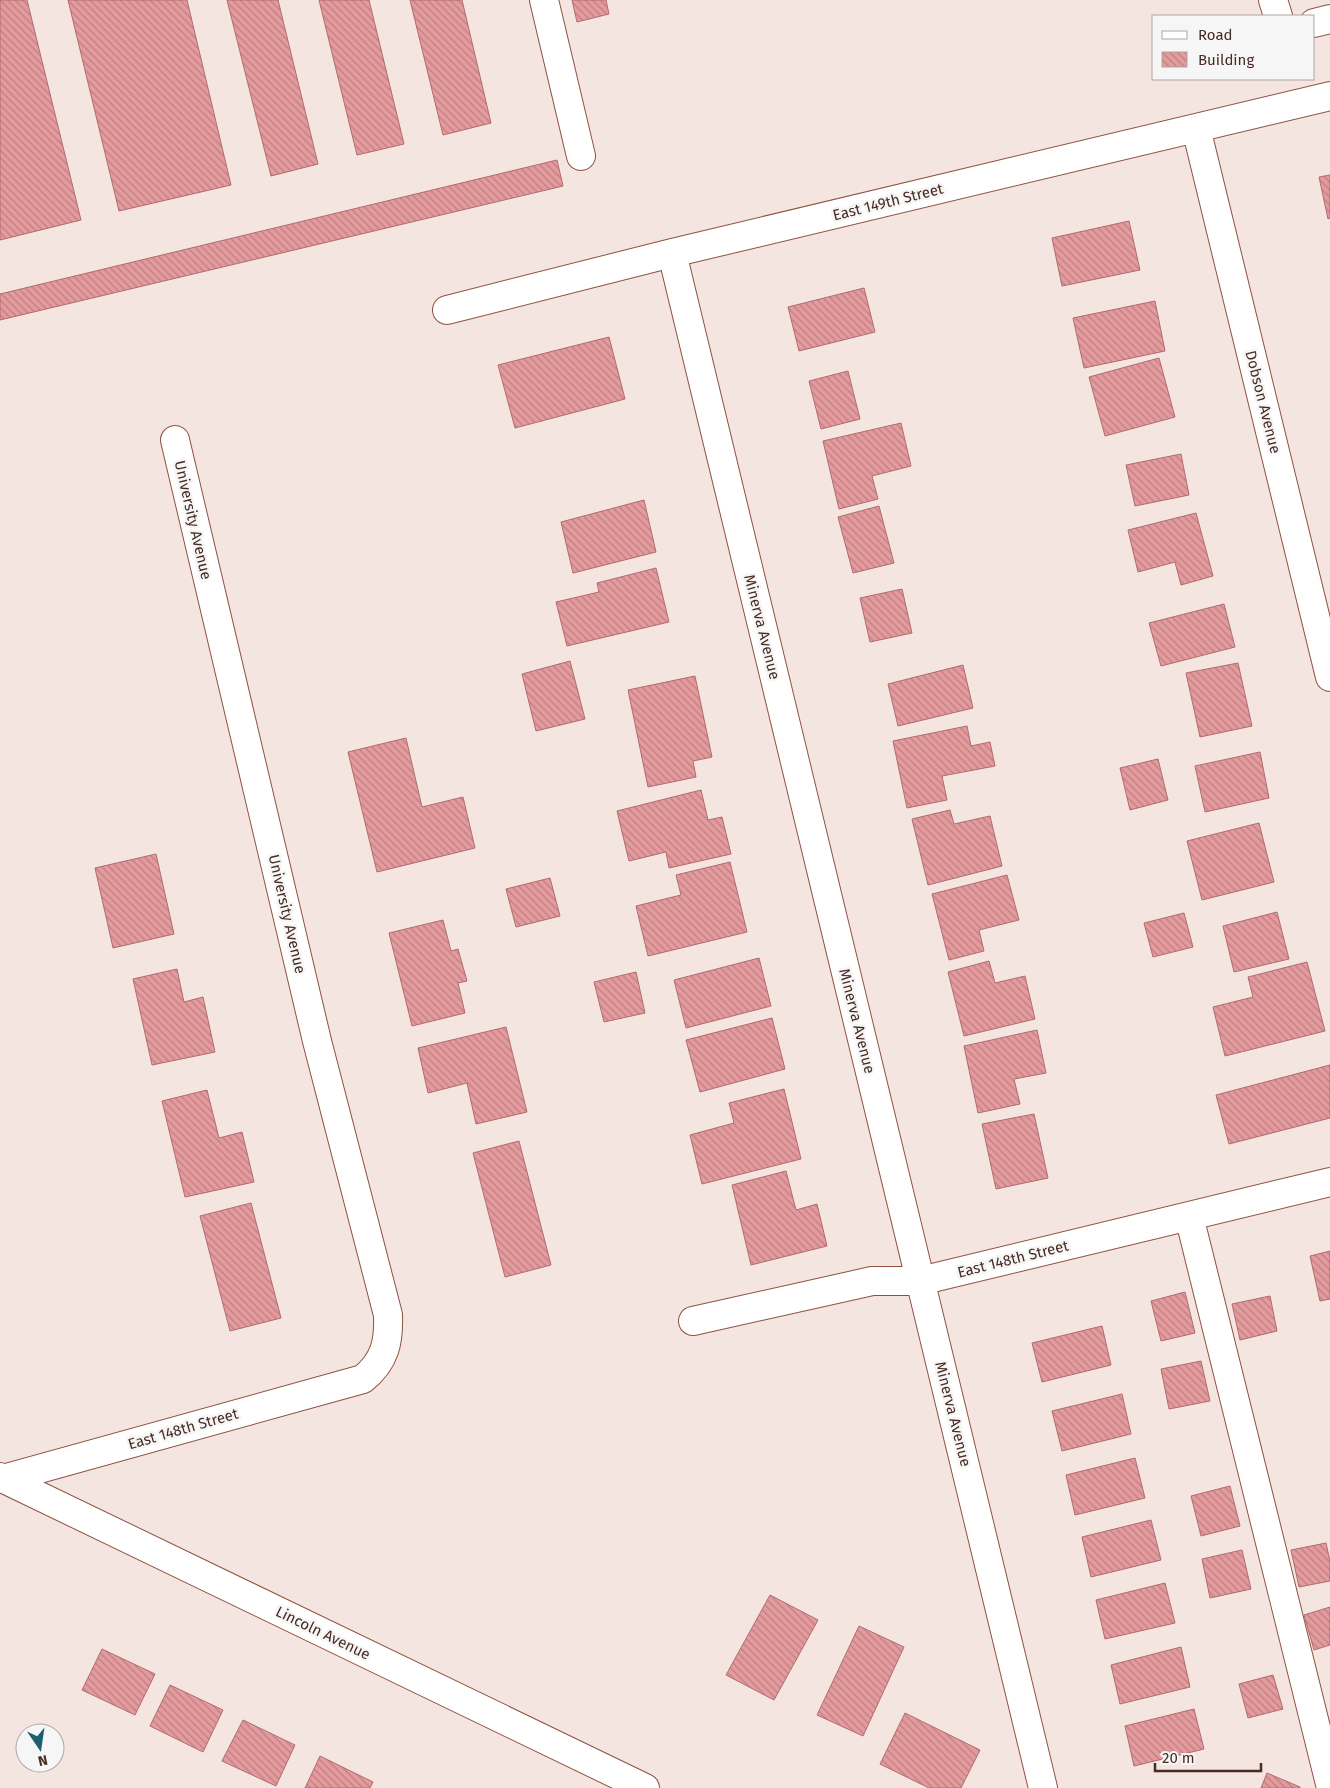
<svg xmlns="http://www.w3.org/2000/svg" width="1330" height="1788" font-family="'Fira Sans',sans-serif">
<defs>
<pattern id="building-back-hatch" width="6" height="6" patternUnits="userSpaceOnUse" patternTransform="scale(1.25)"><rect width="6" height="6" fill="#e59b9d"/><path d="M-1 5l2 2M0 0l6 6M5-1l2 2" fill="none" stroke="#bb7f80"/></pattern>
</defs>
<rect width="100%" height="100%" fill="#f5e5e1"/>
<path fill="url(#building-back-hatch)" stroke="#b06b6e" d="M0,0H27L81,220L0,240Z
M68,0H187L231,185L119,211Z
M227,0H278L318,164L271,176Z
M319,0H369L404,144L357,155Z
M410,0H462L491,123L443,135Z
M572,0H606L609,14L577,22Z
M557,160L563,186L0,320V294Z
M1330,175V218L1328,219L1319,177Z
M1129,221L1140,270L1062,286L1052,238Z
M864,288L875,332L799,351L788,307Z
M1155,301L1165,351L1084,368L1073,318Z
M609,337L625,399L515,428L498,365Z
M1159,358L1175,417L1105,436L1089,377Z
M848,371L860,419L821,429L809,381Z
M901,423L911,466L872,476L878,499L839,509L823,441Z
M1181,454L1189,495L1135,506L1126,465Z
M644,500L656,552L573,573L561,522Z
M879,506L894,563L853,573L838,517Z
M1196,513L1213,576L1181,585L1175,562L1138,572L1128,530Z
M656,568L669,622L567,646L556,602L599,592L597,583Z
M902,589L912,633L870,642L860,598Z
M1224,604L1235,647L1161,666L1149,623Z
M570,661L585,719L536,731L522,674Z
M1238,663L1252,726L1200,737L1186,673Z
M963,665L973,708L898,726L888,684Z
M695,676L712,757L693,761L696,777L648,787L628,690Z
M967,726L971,746L990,742L995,766L942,776L947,800L907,808L893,741Z
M406,738L422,807L463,797L475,848L377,872L348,752Z
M1260,752L1269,798L1205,812L1195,766Z
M1158,759L1168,800L1130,810L1120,768Z
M701,790L708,820L722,817L731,854L669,868L666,852L629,861L617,811Z
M950,810L954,824L990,816L1002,866L928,885L912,819Z
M1259,823L1274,882L1202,900L1187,841Z
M156,854L174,934L113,948L95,868Z
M730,862L747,932L648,956L636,906L681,895L676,875Z
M1007,875L1019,920L979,930L984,951L949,960L932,894Z
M550,878L560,916L516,927L506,889Z
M1277,912L1289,959L1234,972L1223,926Z
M1184,913L1193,947L1153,957L1144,923Z
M443,920L451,951L458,949L467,981L458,983L465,1013L412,1026L389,933Z
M759,958L771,1006L686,1028L674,980Z
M989,961L995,983L1025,976L1035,1019L964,1036L948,972Z
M1307,962L1325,1031L1225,1056L1213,1007L1253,997L1248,977Z
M177,969L184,1002L203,997L215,1052L152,1065L133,979Z
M636,972L645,1013L604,1022L594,982Z
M772,1018L785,1069L700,1092L686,1040Z
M506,1027L527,1112L476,1124L467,1083L428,1093L418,1048Z
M1037,1030L1046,1073L1014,1079L1020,1104L978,1113L964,1046Z
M1330,1065V1118L1229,1144L1216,1095Z
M784,1089L801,1159L702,1184L690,1135L734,1123L729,1103Z
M207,1090L219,1138L242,1132L254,1182L185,1197L162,1101Z
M1034,1114L1048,1178L996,1189L982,1124Z
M519,1141L551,1265L505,1277L473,1153Z
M786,1171L796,1210L817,1204L827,1246L751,1265L732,1185Z
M251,1203L281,1318L230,1331L200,1216Z
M1330,1251V1299L1320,1301L1310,1256Z
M1185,1292L1195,1333L1161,1341L1151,1301Z
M1270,1296L1277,1331L1240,1340L1232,1304Z
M1102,1326L1111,1365L1042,1382L1032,1343Z
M1201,1361L1210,1401L1169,1409L1161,1369Z
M1122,1394L1131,1434L1062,1451L1052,1411Z
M1135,1458L1145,1498L1075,1515L1066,1475Z
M1230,1486L1240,1526L1201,1536L1191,1496Z
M1151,1520L1161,1560L1091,1577L1082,1537Z
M1326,1543L1330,1561V1581L1299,1587L1291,1550Z
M1242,1550L1251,1589L1210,1598L1202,1559Z
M1165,1583L1175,1623L1105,1639L1096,1600Z
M770,1595L818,1620L774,1700L726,1675Z
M1330,1607V1645L1314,1650L1304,1615Z
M859,1626L904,1647L863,1736L817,1715Z
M1181,1647L1190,1687L1120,1704L1111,1665Z
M102,1649L155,1674L135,1715L82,1690Z
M1273,1675L1283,1709L1248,1718L1239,1684Z
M170,1685L223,1710L203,1752L150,1726Z
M1194,1709L1204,1749L1134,1766L1125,1726Z
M905,1713L980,1750L961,1788H929L880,1764Z
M243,1720L295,1745L276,1786L222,1761Z
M320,1756L373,1782L370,1788H305Z
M1267,1773L1300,1787V1788H1261Z"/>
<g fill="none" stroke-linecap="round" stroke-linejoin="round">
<g stroke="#8f513e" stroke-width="30">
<path id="minor" d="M544,0L581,156
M1273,0L1278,16
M1314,23L1330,19
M1196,128L1330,677
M672,253L1043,1788
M447,310L672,253L1330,96
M1189,1216L1330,1784
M693,1321L872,1281H920L1330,1182
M0,1477L645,1788
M3,1479L363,1379C385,1361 389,1342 388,1315L317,1041L175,440"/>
</g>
<use href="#minor" stroke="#fff" stroke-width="28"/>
</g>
<g text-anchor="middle" stroke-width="5" stroke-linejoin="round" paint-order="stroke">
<g font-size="15" fill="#472b23" stroke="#f6f6f6">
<text transform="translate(888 202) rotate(-14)" y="5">East 149th Street</text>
<text transform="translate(1263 402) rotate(76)" y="5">Dobson Avenue</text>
<text transform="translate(193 520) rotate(77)" y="5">University Avenue</text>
<text transform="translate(762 627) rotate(76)" y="5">Minerva Avenue</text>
<text transform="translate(287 914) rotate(77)" y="5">University Avenue</text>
<text transform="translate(857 1021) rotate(76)" y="5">Minerva Avenue</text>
<text transform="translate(1013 1259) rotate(-14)" y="5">East 148th Street</text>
<text transform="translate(953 1414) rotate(76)" y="5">Minerva Avenue</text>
<text transform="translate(183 1429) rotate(-16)" y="5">East 148th Street</text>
<text transform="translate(323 1633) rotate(26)" y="5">Lincoln Avenue</text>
</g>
</g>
<rect x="1152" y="15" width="162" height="65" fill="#f6f6f6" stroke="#b0a5a2"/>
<rect x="1162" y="31" width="25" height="8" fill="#ffffff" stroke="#b0a5a2"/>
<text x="1198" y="40" font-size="15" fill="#472b23">Road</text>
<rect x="1162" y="52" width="25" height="15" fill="url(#building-back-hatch)" stroke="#b0a5a2"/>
<text x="1198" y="65" font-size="15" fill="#472b23">Building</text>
<g transform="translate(40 1748) rotate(167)"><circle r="24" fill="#f6f6f6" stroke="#b0a5a2"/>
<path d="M0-4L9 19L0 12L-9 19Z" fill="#1a6071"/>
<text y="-8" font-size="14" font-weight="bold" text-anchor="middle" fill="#472b23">N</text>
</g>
<path d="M1155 1763v8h106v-8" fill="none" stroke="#472b23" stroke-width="2.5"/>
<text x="1162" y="1763" font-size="15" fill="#472b23" stroke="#f6f6f6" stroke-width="4" paint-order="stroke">20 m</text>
</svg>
